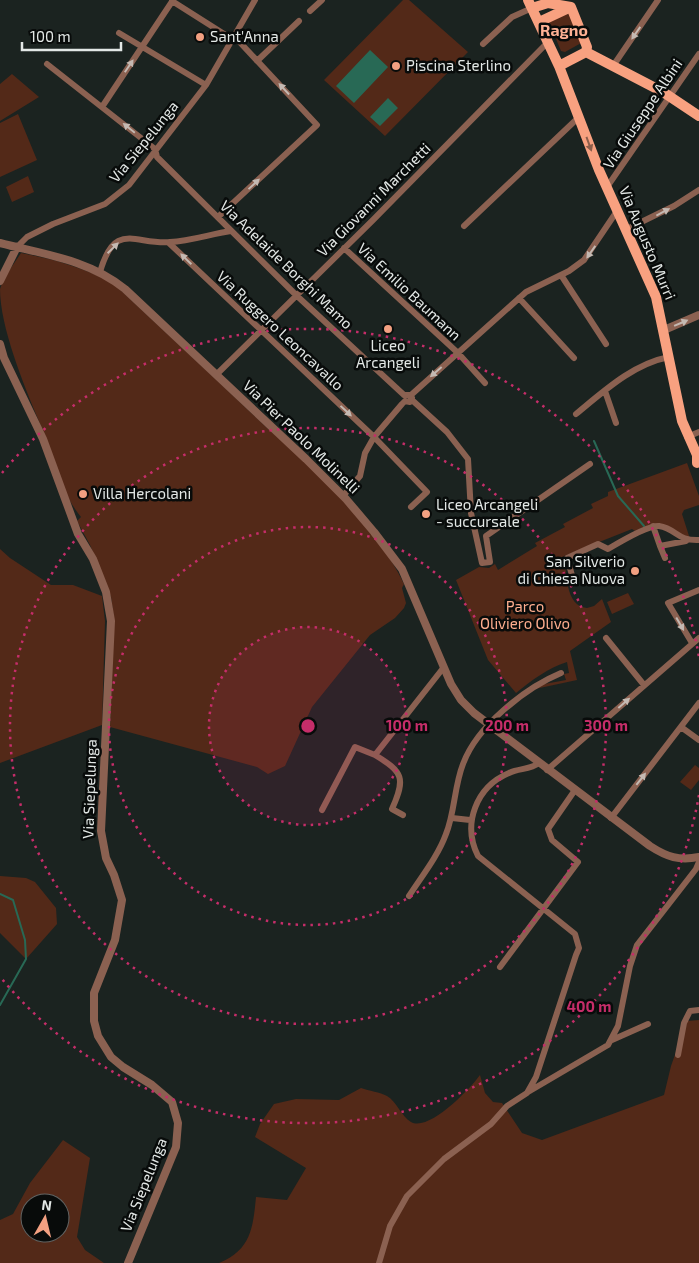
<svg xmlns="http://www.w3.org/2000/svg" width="699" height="1263" font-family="'Exo 2',sans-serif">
<rect width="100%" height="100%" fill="#1b2320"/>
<path fill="#532918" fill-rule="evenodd" d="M403,0H409L468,52L385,136L324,80Z
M567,13L570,14L583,42L565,52L561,51L549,22Z
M12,74L39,97L0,121V84Z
M18,114L37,160L0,177V123Z
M28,176L34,192L12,202L6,187Z
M21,253C54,259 84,268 113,283C164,331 215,378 265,426C317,473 373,520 404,584L402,588L406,603L404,608L395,618L370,635L312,707L285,766L268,774L257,767L110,727L114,619L111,597L90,545L77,521L81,517C58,489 52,452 38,419C24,385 0,327 0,289C4,276 14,264 21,253Z
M687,463L699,496V505L684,510L682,514L690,539C666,526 661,518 635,531L632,529L564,556C567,573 565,606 587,608L594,606L602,599L611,622L570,651L577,680L535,689L539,685L566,680L564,674L569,673L567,662C548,668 532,680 516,693L488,660L456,580L479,567L489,568L495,564L498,570L537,546L535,543L565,527L563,524L593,508L591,504L608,496V492Z
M0,549L10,558L51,585H73L102,596L105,621L102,725L0,763Z
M628,593L634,604L612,614L607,602Z
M695,765L699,768V780L691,790L680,782Z
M0,876L26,878L35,882L56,908L57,924L26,959L0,933Z
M699,1020V1263H219C251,1250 253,1228 256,1197L287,1200L306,1168L255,1137L260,1124L274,1104L296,1099L339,1100L361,1088C369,1091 380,1092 387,1096C397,1102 401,1116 411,1122C429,1132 470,1089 480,1075L485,1093L493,1102L502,1103L522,1133L542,1140L664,1095L671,1066L687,1021Z
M63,1140L90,1158L77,1237L85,1250L104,1263H0V1220L13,1214L30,1183ZM30,1203H60V1233H30Z"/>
<path fill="#286955" d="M370,50L388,67L354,103L336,86Z
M388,98L398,108L380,126L370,117Z"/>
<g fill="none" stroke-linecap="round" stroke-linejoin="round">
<path stroke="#286955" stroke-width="2" d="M594,441L618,496L644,526
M0,894L13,900L25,940L26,959L0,1005"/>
<path stroke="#8b6151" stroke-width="6" d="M172,1L232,39
M310,11L322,0
M119,33L206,85
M483,44L512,17L532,8
M257,61L299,21
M47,64L155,149
M613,66L658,0
M102,107L173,0
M155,149L157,157L296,295L404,395
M607,187L699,54
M218,217L317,125L234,36
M464,226L579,117
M625,230L674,206L699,190
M169,243L374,437L427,492L411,507
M17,247L27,237L53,224L105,204L129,185L206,85L255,0
M344,248L458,353L485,383
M100,272C115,220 135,245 170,242C190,241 211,234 231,231
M561,275L606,344
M519,298L574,358
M217,374L373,220L548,42
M605,391L616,423
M404,395H411L526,292L569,271L584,260L617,211
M412,400L447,432L468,459L471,513L482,563L490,562L486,536L590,464
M576,414C604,391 633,364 669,357
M687,437L699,432
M343,496L360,476L365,453L374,437L402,404L405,401L410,402L412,398
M653,526L660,546L686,541
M660,546L665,558
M574,582L567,558L598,544L608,549C618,543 649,525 659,526C677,529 677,541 699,540
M606,638L644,685
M692,643L668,603L699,590
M681,727L699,740
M375,755C403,772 406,778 392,809L403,815
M547,770L699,638
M322,810L355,747L375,755L444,667
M452,818L470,820
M611,818L699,703
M409,896C422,876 438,856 446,834C455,812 454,787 463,764C477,726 525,688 561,673
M500,967L578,862L552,840L548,829L575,790
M612,1040L648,1024
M678,1055L684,1023L690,1011L699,1010
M528,1092L608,1045L618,1026L630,966L637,945L696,869L699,862
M379,1263L390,1226L407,1196L444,1159L491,1124L507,1106L527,1093L536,1077L576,955L579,948L575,934L478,856C462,824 476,787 509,773C519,768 530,770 539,763"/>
<path stroke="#8b6151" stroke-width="8" d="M0,243C43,254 90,260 125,289L306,459L346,499L374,532L402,569L451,684L461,700L474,713L650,846C667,857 679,861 699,857
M0,281L17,247
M664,330L699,315
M0,344L4,358L43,439L78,534L93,559L106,592L111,621L101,831L106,858L114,875L122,900L115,940L94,993V1021L98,1036L111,1057L123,1067L152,1085L172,1102L178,1123L176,1147L128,1263"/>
<path stroke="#f8a180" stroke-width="10" d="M528,0L559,66L599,170L656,297L682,421L697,455V463
M532,8L548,3L571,7L587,47L586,52
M539,22L571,7
M586,52L663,92L699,116
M559,66L586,52"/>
</g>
<defs><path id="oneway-solid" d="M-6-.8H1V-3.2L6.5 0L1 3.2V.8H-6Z" transform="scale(1.25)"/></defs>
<g fill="#c4b9b2">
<use href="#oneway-solid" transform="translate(636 33) rotate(125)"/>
<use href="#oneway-solid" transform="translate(129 66) rotate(-56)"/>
<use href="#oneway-solid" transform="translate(284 89) rotate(-133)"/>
<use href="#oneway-solid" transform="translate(129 128) rotate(-141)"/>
<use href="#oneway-solid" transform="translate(254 184) rotate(-43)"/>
<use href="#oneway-solid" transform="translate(663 212) rotate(-28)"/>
<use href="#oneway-solid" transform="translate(113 248) rotate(-44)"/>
<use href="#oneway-solid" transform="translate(591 252) rotate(125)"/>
<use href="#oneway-solid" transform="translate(186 259) rotate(-136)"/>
<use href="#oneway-solid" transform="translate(681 323) rotate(-23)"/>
<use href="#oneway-solid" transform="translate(436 372) rotate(139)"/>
<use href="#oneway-solid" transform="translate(346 411) rotate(43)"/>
<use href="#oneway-solid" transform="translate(680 624) rotate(60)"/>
<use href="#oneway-solid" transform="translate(624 703) rotate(-41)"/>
<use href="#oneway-solid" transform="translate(641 779) rotate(-52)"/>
</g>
<use fill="#8c5e4b" href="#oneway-solid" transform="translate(589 144) rotate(70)"/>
<circle cx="308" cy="726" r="99" fill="#c52d69" fill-opacity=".12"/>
<g fill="none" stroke="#c52d69" stroke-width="2.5" stroke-dasharray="2.5 5">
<circle cx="308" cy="726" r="99"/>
<circle cx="308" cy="726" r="199"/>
<circle cx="308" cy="726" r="298"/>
<path d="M699 795A397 397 0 0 1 2 979M2 473A397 397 0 0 1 699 657"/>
</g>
<g fill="#f2a081" stroke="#080b0a" stroke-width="2">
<circle cx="200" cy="37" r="5"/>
<circle cx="396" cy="66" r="5"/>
<circle cx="388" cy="329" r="5"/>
<circle cx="83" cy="494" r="5"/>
<circle cx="426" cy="514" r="5"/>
<circle cx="635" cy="571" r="5"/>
</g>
<g text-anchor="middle" stroke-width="5" stroke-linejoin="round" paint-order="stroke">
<g font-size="15" fill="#e3e8e6" stroke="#080b0a" text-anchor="start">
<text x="210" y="42">Sant'Anna</text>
<text x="406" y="71">Piscina Sterlino</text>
<text x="388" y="351" text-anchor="middle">Liceo<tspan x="388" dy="17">Arcangeli</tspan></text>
<text x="93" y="499">Villa Hercolani</text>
<text x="436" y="510">Liceo Arcangeli<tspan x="436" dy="17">- succursale</tspan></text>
<text x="625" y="567" text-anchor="end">San Silverio<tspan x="625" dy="17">di Chiesa Nuova</tspan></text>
</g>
<g font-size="15" fill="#e3e8e6" stroke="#080b0a">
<text transform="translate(643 114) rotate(-56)" y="5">Via Giuseppe Albini</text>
<text transform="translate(144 142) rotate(-51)" y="5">Via Siepelunga</text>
<text transform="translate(374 200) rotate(-45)" y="5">Via Giovanni Marchetti</text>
<text transform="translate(647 243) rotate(67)" y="5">Via Augusto Murri</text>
<text transform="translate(286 265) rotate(44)" y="5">Via Adelaide Borghi Mamo</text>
<text transform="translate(409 292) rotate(43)" y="5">Via Emilio Baumann</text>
<text transform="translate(280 331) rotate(43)" y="5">Via Ruggero Leoncavallo</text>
<text transform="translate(301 437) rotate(44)" y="5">Via Pier Paolo Molinelli</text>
<text transform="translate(90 789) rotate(-88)" y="5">Via Siepelunga</text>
<text transform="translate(144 1185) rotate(-68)" y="5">Via Siepelunga</text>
</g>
<g font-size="15" fill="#fdad8e" stroke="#080b0a">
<text x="525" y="612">Parco<tspan x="525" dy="17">Oliviero Olivo</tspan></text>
</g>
<g font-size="16" font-weight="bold" fill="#feb194" stroke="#080b0a">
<text x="564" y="36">Ragno</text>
</g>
</g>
<circle cx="308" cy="726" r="8" fill="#c52d69" stroke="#080b0a" stroke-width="2.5"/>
<g font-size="15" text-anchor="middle" font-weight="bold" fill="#c52d69" stroke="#080b0a" stroke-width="5" stroke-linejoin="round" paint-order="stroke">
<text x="407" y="731">100 m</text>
<text x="507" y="731">200 m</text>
<text x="606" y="731">300 m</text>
<text x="589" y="1012">400 m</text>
</g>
<g transform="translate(45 1218) rotate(8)"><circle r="24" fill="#080b0a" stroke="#606362"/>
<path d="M0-4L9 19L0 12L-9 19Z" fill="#f2a081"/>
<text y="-8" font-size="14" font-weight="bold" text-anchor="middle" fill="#e3e8e6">N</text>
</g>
<path d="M22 42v8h99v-8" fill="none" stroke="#e3e8e6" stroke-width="2.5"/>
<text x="30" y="42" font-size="15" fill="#e3e8e6" stroke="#080b0a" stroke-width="4" paint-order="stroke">100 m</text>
</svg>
